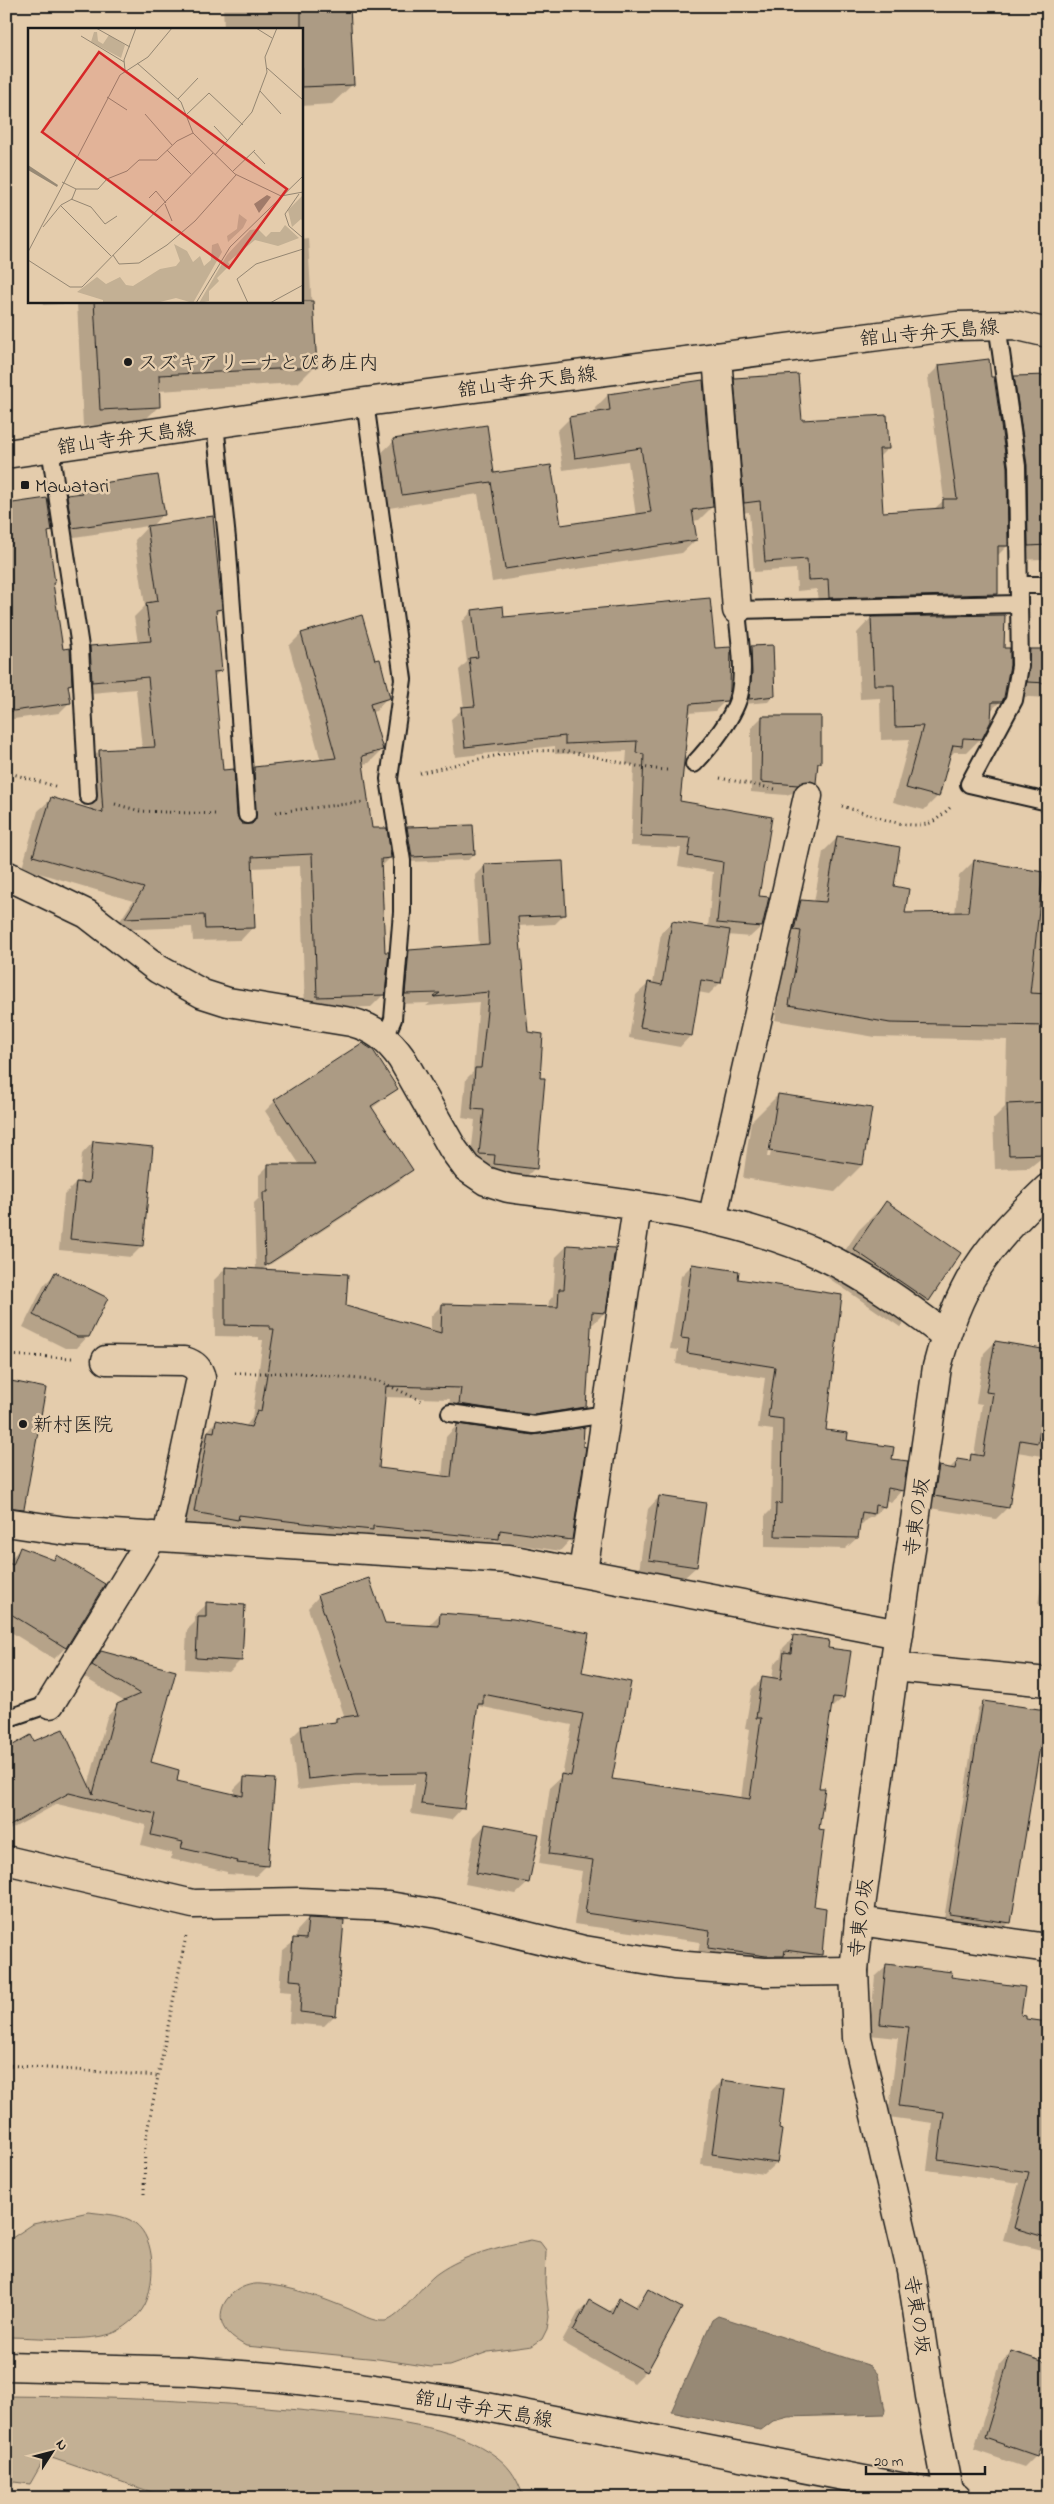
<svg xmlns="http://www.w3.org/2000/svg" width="1054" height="2504" font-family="'Indie Flower','Klee One',sans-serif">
<rect width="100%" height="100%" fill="#e4ccac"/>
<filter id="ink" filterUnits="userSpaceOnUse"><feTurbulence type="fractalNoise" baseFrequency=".02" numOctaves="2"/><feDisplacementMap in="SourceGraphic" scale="10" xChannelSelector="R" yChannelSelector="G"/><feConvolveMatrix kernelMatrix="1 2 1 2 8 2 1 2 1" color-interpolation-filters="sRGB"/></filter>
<g filter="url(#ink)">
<path fill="#c3b094" stroke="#706658" d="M89,2212C102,2214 118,2214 130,2220C156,2233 155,2276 147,2300C142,2314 129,2325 116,2332C91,2343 35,2337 6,2337V2242L33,2224Z
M531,2240L540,2242L546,2250L545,2283L549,2317L547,2329L542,2339L532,2346L488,2352L449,2366L431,2367L378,2359L246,2346C237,2341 225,2334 222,2323C216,2300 241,2282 261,2284C291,2286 322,2298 349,2309C361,2314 372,2322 385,2321C399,2320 423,2283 438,2273C465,2254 499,2247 531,2240Z
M6,2396C114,2397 221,2401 327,2413C380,2419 455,2424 498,2458C512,2469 518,2481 524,2498H169L46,2456L30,2484L6,2481Z"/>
<path fill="#978975" stroke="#665d51" d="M718,2316L871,2366L878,2374L885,2410L884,2414L788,2417L773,2421L761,2430L671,2412L712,2320Z"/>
<path fill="#0003" fill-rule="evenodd" d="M223,6H348L353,84L332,104L301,106V29H224Z
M308,238L315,366L298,383L158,391L159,406L142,423L83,426L77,303L43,305V301H301V239Z
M939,366L990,378L1007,546L997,556V594L985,605L818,609L817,589L797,591L796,569L754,572L749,512L733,514L724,391L735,379L800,421L888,448L878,458L881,513L933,510L944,500L928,377Z
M1015,377H1048V584H1044L1043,559L1014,560L1013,480L1000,392Z
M608,395L712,507L699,520L692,521L696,540L682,553L492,582L478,494L389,508L380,454L394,441L493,475L560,526L636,516L628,461L563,470L557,431L570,418L596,414L595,408Z
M82,487L163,514L151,527L221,609L215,615L221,670L213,678L222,772L236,817L241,825H245L241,781L254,768L321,761L289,646L301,634L374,662L379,660L389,695L376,711L371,712L382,750L369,763L362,764L371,829L390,858L380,868L384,994L371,1007L305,1009L300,866L251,868L253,927L241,940L193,941L192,927L114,930L133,901L22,868L38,811L51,799L90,810L87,764L99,751L142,749L136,689L80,694L78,660L91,648L138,643L134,617L145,606L135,540L148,526L61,539L56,508L68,496L74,495Z
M6,505L51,530L47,534L54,582L52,584L62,650L71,684L67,687L69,703L59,713L6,720Z
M472,611L503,618L714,650L726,700L715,711L688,713L679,802L757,897L761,927L750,937L727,935L720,983L709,994L698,992L691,1035L680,1047L629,1038L636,995L648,984H653L661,933L672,922L708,928L713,872L678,866L681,848L631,846L634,765L626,764L627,751L555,754V746L455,757L451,719L464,708L459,670L467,662L462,622Z
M871,618L1001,701L990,711L981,738L967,752H954L948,758L938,796L924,810L893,802L910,739L881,740L880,698L860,699L857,633Z
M751,648L773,696L768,702L744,704L746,653Z
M1030,650L1048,651V698L1013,696L1016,665Z
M762,717L820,762L817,766L815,782L804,793L799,791L786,795L751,792V728Z
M6,736L8,748L6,750Z
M407,828L474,854L468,860L406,862L402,834Z
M838,837L892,887L903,914H955L959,876L974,861L1048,874V1153L1029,1168L995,1169L993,1119L1005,1107L1007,1040L875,1037L775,1020L787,945L786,916L801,901L814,902L823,852Z
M485,865L565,914L555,924L518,926L527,1033L538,1079L535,1168L525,1178L485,1174L470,1163L475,1120L462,1118L466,1079L473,1072L479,1002L426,1006L430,1003L396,1004L399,962L409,952L479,946L475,875Z
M362,1044L397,1089L371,1109L411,1169L402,1179L260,1271L345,1307L431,1331V1316L442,1305L548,1308L549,1301L553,1296L556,1257L567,1246L604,1313L593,1324H590L584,1406L573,1418L448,1415L450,1399L384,1397L377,1469L442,1477L446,1437L457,1425L571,1539L560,1551L495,1541L487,1550L360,1540L230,1526L226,1531L184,1523L198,1443L216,1421L245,1427L252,1418L263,1340H259V1337L215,1336L214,1280L225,1269L256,1270L254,1203L259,1198V1175L268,1166L300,1165L265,1111L275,1101Z
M778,1095L862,1165L835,1192L743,1178L751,1122ZM772,1124H775L770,1157H767Z
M93,1142L142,1246L131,1257L59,1250L64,1195L76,1183L79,1184L82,1154Z
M886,1203L960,1253L928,1300L900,1327L827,1277L859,1230Z
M692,1265L737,1280L825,1431L891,1460L902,1490L891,1502L885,1500L884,1506L873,1517H869L862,1524H859L857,1538L845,1549L765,1547V1516L771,1510L773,1430L758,1428L765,1378L676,1364L678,1350L670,1349L681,1276Z
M56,1273L88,1336L77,1348H65L23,1327L44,1285Z
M995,1342L1048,1351V1457L1017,1452L1007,1508L996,1519L924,1507L928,1479L939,1467L949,1469L957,1461L965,1462L974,1456L982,1404L976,1403L984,1353Z
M659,1497L696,1567L684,1578L639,1571L648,1509Z
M1048,1544V1606L1038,1604Z
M21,1548L53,1561L57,1557L103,1585L65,1648L54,1659L6,1629V1563Z
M319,1596L384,1624L429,1625L440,1614L580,1673L611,1780L741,1799L750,1729L745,1728L752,1689L763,1678L772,1679L774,1664L781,1657L783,1648L794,1637L826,1649L843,1698L830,1709L818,1789L812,1907L820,1954L809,1966L697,1959L700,1942L574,1924L582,1871L539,1864L550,1787L562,1776L572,1725L478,1706L476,1709L462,1808L451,1820L411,1814L415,1784L344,1785L297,1790L291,1738L302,1727L332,1724L336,1719L345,1718L308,1608Z
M207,1604L241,1660L229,1672L185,1669L187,1630L195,1622V1615Z
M101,1653L174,1672L150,1763L175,1781L234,1795V1789L245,1778L267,1865L256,1876L227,1874V1872L171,1859L172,1853L141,1845L146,1825L57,1804L6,1832V1751L34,1743L88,1786L107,1717L118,1705L125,1702L82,1676L90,1664Z
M984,1702L1045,1711L1036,1778L1033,1780L1010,1922L1004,1928L944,1919L978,1708Z
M485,1825L528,1883L516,1894L465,1884L474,1837Z
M308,1919L335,2015L324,2026L289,2023L291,1992L279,1991L282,1951L296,1940L297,1931Z
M887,1966L950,1978L1024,2020L1048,2023V2243L1041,2250L1003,2240L1019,2183L927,2170L933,2123L888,2117L898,2038L869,2035L875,1977Z
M722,2081L776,2163L764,2174L701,2165L711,2092Z
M648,2291L646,2371L634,2383L562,2342L578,2313L590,2302L608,2312L619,2300L633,2308Z
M1011,2352L1036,2455L1024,2467L974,2450L1000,2364Z"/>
<path fill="#ac9b84" stroke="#1c1c1c" d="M301,6H350L354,85L301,87Z
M94,301H313L317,367L159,375L160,407L100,410Z
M989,359L991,377H994L1007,467L1008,546H998V594L829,598L828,579L808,580L807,559L765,562L760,501L744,503L734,378L798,374L802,420L887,415L889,449H879L883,512L943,508V499H957L939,365Z
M1048,375V545L1028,546L1027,465L1014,376Z
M703,380L713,507L692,510L697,540L505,569L491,482L402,495L393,439L487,425L494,473L551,465L561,525L651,512L641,448L575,458L569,417L610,410L608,394Z
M158,475L165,515L72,528L67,495L82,493L81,486Z
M47,498L52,531L48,532L55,583H53L63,649L70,648L72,684L68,685L71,703L6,712V504Z
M213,516L222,609L216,610L222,671L214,672L223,770L234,769L237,816L242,824H252L256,819L254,767L336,758L301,633L362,615L375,660L380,659L390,698L370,704L383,750L362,756L372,828H387L391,858L381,859L385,952H389L385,995L317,997L312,854L252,857L255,928L205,929L204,915L125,918L144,888L33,856L51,797L103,813L99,750L155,747L148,677L92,682L90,646L151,641L146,603L158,601L147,526Z
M710,598L715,648L731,647L730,690L727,701L690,704L680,801L772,817L759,896L769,897L762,927L717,923L723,862L688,856L691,838L641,836L644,754L636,753L637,741L565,744V736L465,747L461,707L475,706L469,658L478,657L472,610L503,606L504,617Z
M1005,615L1004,648H1010V665L1004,697L1002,702H992L991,721L982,739L963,738L962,746L953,745L939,797L906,788L923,726L895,727L894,685H874L871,617Z
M773,645L775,696L749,699L752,673L751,646Z
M1030,649H1048V683L1027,682Z
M762,716H821V763H818L816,783L811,781L798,785L761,782Z
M473,825L475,854L412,857L407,827Z
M837,836L900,847L894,886L909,889L905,913L968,912L974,860L1043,872L1030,993L1048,994V1026L890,1023L789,1005L801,931L794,930L801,900L826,902Z
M563,861L566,915L518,917L528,1032L543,1034L540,1078H545L537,1169L494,1164L495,1155L479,1154L484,1110L472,1109L475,1068H481L489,992L434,997L440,993L405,994L409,950L489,944L484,864Z
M672,921L730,930L721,983L701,980L692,1036L640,1027L648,982L662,985Z
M362,1043L373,1050L398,1089L371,1106L413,1170L265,1266L263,1192H268V1164H315L274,1100Z
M778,1094L872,1108L863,1165L769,1151Z
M1048,1102V1154L1009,1155L1007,1104Z
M93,1141L153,1147L143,1246L70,1239L76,1182L89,1183Z
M886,1201L961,1253L929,1301L853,1249Z
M567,1245L615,1248L606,1313L592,1312L586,1407L534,1415L459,1404L461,1388L386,1386L379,1468L451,1477L457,1424L533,1435L584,1427L583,1446L586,1447L572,1540L500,1530L499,1539L373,1526V1530L312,1524L239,1515L238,1520L194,1512L208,1431L214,1432L216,1420L251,1427L257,1411L261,1412L274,1329H270V1326L225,1325V1267L348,1274L346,1306L441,1333L442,1304L558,1307L559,1289H564Z
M692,1264L739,1271L738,1279L842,1295L826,1430L848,1433L847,1440L894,1447L892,1459L908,1461L903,1491L888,1488L885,1507L875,1505L874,1514L862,1512L858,1538L775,1536L776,1504L782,1503L783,1419L768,1417L775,1367L687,1353L689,1339L681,1338Z
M55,1272L108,1298L89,1337H77L33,1315Z
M995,1341L1048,1350V1400L1045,1419H1041L1038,1443L1020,1440L1009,1508L934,1496L939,1466L955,1469L957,1459L970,1461L971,1454L983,1456L993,1393L986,1392Z
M6,1380L46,1388L24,1509L6,1507Z
M659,1496L706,1503L697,1567L649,1560Z
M20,1547L54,1560L57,1555L105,1584L66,1648L6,1611V1562L13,1565Z
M369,1578L385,1623L439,1626L440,1613L513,1619L589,1633L582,1672L631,1682L612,1779L750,1799L761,1718H756L762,1676L781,1679L784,1652L791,1653L793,1635L829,1640L828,1648L851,1651L844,1698L833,1697L819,1788H825L819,1829L824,1830L814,1906L826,1908L822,1955L785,1950L784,1956H766L708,1948L710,1931L585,1913L593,1860L549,1854L561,1774L571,1776L583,1714L483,1694V1704H478L464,1809L421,1804L426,1773L356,1774L308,1779L301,1726L336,1722V1718L358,1715L318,1595Z
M206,1602L245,1605L242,1661L196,1658L198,1617H206Z
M101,1651L176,1671L151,1762L179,1770L177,1781L243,1796L244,1777L275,1779L268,1866L237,1863L238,1861L181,1848L183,1842L151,1835L156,1814L69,1793L6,1828V1749L31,1735L34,1741L63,1729L93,1794L117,1704L140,1694L92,1665Z
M983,1701L1046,1710L1011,1923L949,1914Z
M485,1824L539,1834L529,1883L476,1873Z
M308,1918L344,1920L336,2016L300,2012L302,1981L290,1980L293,1938L306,1939Z
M886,1964L952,1972L951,1977L1025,1987L1021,2015L1026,2016V2019L1048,2022V2238L1014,2228L1029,2172L938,2159L944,2112L899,2106L909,2027L880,2024Z
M722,2080L784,2089L779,2129L782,2130L777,2163L712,2154Z
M648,2289L682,2308L647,2372L573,2331L589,2300L612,2313L619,2298L637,2308Z
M1011,2351L1048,2363V2424L1037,2456L985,2438Z"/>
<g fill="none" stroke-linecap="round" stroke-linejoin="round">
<g stroke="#1c1c1c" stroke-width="20">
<path id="lane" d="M997,324L1017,466L1020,666L1014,700L969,784L1048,802
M365,402L403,679L389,779L402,861V912L393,1019L385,1038
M215,424L227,539L247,815
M50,448L80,647L88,796
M1019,585H1048
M694,764C710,747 736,715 740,692C745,666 739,637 737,610L1019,604
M450,1413L534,1425L606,1414
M6,1719L50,1704"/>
</g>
<g stroke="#1c1c1c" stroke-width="31">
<path id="street" d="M717,357L737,610
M6,875L87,914L158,969L203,994L228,1002L351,1022C374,1028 388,1039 402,1059L453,1149L467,1168L486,1181L508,1188C613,1203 723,1211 821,1255C866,1276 906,1305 945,1335
M1048,1188C985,1248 959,1282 937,1367L894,1667L1048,1682
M712,1220L808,796
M106,1360L184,1361C194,1364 199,1368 201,1378L167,1537
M6,1522L66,1531L509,1559L899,1634
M583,1572L637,1207
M50,1704L153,1536
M6,1860L193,1904L299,1902L389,1906L437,1914L584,1950L674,1965L764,1972L854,1971
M859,1921L1048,1948"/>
</g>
<g stroke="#1c1c1c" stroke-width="31">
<path id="secondary" d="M6,454L365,402L957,326L1014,325L1048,333
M894,1667L859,1921L854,1971L857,2038L911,2270L930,2396L949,2496
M6,2366L190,2371L282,2378L374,2389L466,2403L957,2498"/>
</g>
<path stroke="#1c1c1c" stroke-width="3" stroke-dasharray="1 4" stroke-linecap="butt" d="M6,772L58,787
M420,773C465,763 512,748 559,751C595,754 631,768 667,770
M720,778L775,789
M115,804L140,811L217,814
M842,806C866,813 907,831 930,823C939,819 945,812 952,806
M276,812L364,802
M6,1355L73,1358
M235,1373H300L379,1381L424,1402
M6,2065L158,2076
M144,2194L145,2142L186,1936"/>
<use href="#lane" stroke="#e4ccac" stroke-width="16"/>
<use href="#street" stroke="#e4ccac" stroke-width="28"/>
<use href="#secondary" stroke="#e4ccac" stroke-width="28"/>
</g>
</g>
<g fill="#1c1c1c" stroke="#e4ccac" stroke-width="2">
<circle cx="128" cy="362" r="5"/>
<rect x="20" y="480" width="10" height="10" rx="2.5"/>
<circle cx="23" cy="1424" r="5"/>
</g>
<g text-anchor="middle" stroke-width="5" stroke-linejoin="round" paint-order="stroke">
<g font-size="20" fill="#1c1c1c" stroke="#e4ccac">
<text transform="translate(929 332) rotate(-5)" y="7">舘山寺弁天島線</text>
<text transform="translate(527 381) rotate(-7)" y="7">舘山寺弁天島線</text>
<text transform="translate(126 437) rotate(-8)" y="7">舘山寺弁天島線</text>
<text transform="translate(916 1517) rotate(-82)" y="7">寺東の坂</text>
<text transform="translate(860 1918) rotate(-83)" y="7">寺東の坂</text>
<text transform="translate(918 2315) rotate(81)" y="7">寺東の坂</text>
<text transform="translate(484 2408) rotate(10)" y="7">舘山寺弁天島線</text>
</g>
<g font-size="20" fill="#1c1c1c" stroke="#e4ccac" text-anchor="start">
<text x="138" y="369">スズキアリーナとぴあ庄内</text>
<text x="35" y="492">Mawatari</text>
<text x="33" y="1431">新村医院</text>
</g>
</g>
<g transform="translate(28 28)">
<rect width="275" height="275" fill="#e4ccac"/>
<path d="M66,4H69L70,13L75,16L81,7L97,17L93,30L63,14ZM275,167V194L273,191L264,199L260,182ZM211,186L219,192L215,200L200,214L199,208L209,201ZM257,197L271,210L250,218L227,212L200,234L202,237L189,250L191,253L181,263V273L171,275L199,227L222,202L230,201L238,209L243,204H252ZM190,215L194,224L165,275L148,270L128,275H75V272L49,264L69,249L78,256L92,249L98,257L105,258L132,241L148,238L152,233L146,216L159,223L165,234L172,228L176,238L183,232L184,217Z" fill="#c3b094"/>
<path d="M0,137L30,157L29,159L0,142ZM239,167L243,169L231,185L226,176Z" fill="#978975"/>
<path fill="none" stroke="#948672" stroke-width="1" d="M68,0L102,19M228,0L244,10M53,8L96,34M109,35L153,74L165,105L207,146L253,168L275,164M239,40L275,72M97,42L96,32L108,0M232,63L253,86M79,69L99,82M150,71L170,50M117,86L144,117M159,86L181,65L215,97M186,98L200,113M139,122L163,146M225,123L237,136M187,127L224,84L239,44L237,29L249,0M204,144L227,122M34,154L48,161H70L79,151L99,143L111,132H129L149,113L165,105M271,166L257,186L261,198L275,210M121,170L128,163L138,175M43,171L63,179L77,196L89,188M137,176L144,193M33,178L83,228M15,199L33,177L44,171L48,161M0,224L92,47L120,29L144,0M85,227L91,236L111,235L139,217L167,193L208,147M0,232L42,259H54L185,125M168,275L202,219L275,148M220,275L209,251L228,236L275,221M242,275L275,257"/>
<path fill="#d62828" fill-opacity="0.15" stroke="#d62828" stroke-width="2.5" d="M71,24L259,161L201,240L14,104Z"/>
<rect width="275" height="275" fill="none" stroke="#1c1c1c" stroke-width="2.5"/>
</g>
<rect width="1054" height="2504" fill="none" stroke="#e4ccac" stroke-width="25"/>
<rect x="12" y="12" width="1029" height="2479" fill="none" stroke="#1c1c1c" stroke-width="2" filter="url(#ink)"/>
<g transform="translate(52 2452) rotate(54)" stroke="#e4ccac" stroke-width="4" paint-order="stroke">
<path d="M0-4L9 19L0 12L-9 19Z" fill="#1c1c1c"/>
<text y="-8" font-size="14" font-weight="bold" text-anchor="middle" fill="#1c1c1c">N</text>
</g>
<path d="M866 2466v8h119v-8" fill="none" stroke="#1c1c1c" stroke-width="2.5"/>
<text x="874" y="2466" font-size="15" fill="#1c1c1c" stroke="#e4ccac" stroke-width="4" paint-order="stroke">20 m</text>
</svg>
